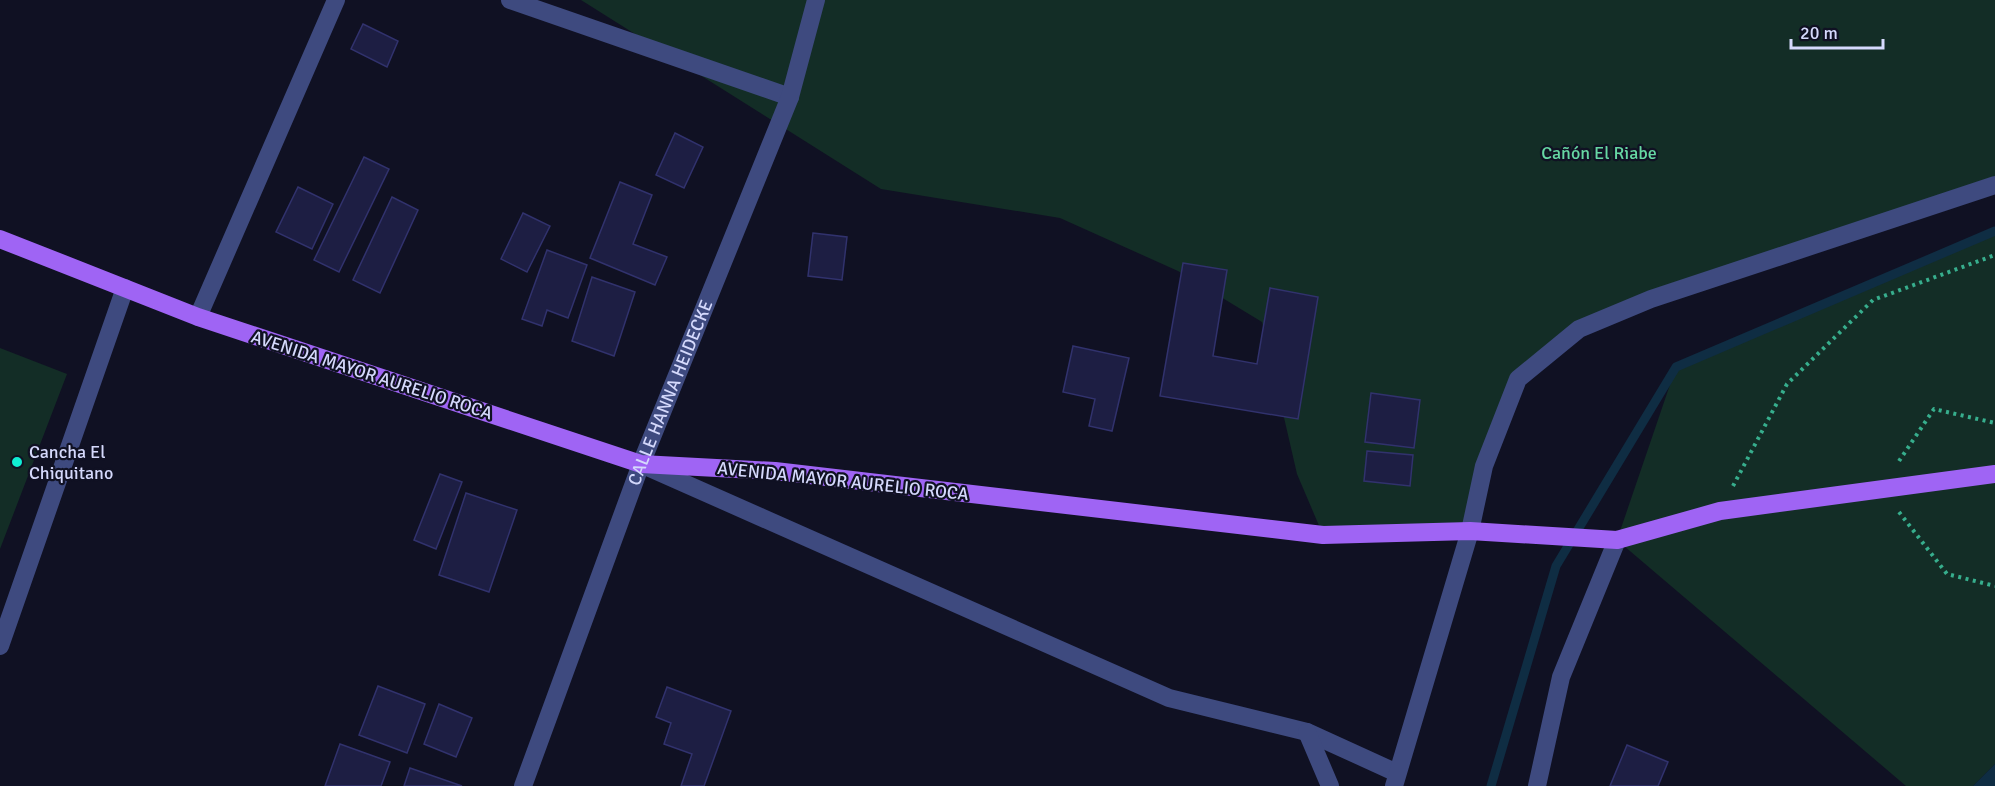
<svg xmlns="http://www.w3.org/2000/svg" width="1995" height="786" font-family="Signika,sans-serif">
<rect width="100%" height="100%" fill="#101123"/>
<path fill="#132d26" d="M581,0H1995V185L1579,329L1518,379L1470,531L1323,535L1297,474L1262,322L1178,271L1060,218L881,189Z
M1995,231V764L1973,786H1906L1617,540L1676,367Z
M0,348L67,374L0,549Z"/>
<path fill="#0f2d43" d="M1995,764V786H1973Z"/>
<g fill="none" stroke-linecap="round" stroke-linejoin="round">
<path stroke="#0f2d43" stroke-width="9" d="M1491,786L1556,566L1676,367L1995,231"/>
</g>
<path fill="#1d1e43" stroke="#31326d" stroke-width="1.5" d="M363,24L398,41L387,67L351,49Z
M675,133L703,147L684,188L656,175Z
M364,157L389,169L339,272L314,260Z
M620,182L652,195L633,244L667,257L655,285L590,258Z
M298,187L333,204L312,249L276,232Z
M392,197L418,210L380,293L353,280Z
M523,213L550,226L527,272L501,259Z
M813,233L847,237L842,280L808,276Z
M547,250L587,265L568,318L547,310L542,326L522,319Z
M1183,263L1227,270L1213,356L1257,364L1270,288L1318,297L1298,419L1160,396Z
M592,277L635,292L614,356L572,341Z
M1073,346L1129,358L1112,431L1089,426L1095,399L1063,392Z
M1371,393L1420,400L1414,448L1365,442Z
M1367,451L1413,455L1410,486L1364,481Z
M440,474L462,482L436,549L414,540Z
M466,493L517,510L489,592L439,575Z
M378,686L425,704L407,753L359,735Z
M667,687L731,711L704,786H681L692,754L664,744L671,723L656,717Z
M439,704L472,718L456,757L424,744Z
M340,744L390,762L381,786H325Z
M1627,745L1668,762L1658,786H1610Z
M410,768L462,786H404Z"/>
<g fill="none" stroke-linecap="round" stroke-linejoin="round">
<path stroke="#37ae8d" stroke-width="4" stroke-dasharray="3 4.5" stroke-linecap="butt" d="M1899,461L1934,409L1995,423
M1733,486L1787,384L1873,300L1995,255
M1899,512L1947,574L1995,586"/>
<g stroke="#3e4a7f" stroke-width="18">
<path d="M510,0L790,97"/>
<path d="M198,317L336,0"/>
<path d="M643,465L1169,698L1307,732L1397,773"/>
<path d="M0,646L125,288"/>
<path d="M1307,732L1330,786"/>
<path id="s1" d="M523,786L641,464L790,97L816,0"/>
<path d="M1394,786L1470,531L1484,466L1518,379L1579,329L1651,299L1995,185"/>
<path d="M1537,786L1561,677L1617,540"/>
</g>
<path stroke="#9f64f4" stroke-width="18" d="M0,239L198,317L641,464L775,471L1323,535L1470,531L1617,540L1720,511L1995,474"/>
</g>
<circle fill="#10edd3" stroke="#101123" stroke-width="2" cx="17" cy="462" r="6"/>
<g text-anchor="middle" stroke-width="4.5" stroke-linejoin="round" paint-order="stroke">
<g font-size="18" fill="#66d7a3" stroke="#101123">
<text x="1599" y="159">Cañón El Riabe</text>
</g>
<g font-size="18" fill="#d5d9fc" stroke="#101123">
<text transform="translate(372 375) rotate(18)" y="6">AVENIDA MAYOR AURELIO ROCA</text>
<text dy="6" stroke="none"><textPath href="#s1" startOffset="420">CALLE HANNA HEIDECKE</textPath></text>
<text transform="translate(843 481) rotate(6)" y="6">AVENIDA MAYOR AURELIO ROCA</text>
</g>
<g font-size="18" fill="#d5d9fc" stroke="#101123" text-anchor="start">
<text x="29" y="458">Cancha El<tspan x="29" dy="21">Chiquitano</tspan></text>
</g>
</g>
<path d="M1791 39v9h92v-9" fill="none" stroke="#d5d9fc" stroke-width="3"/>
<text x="1800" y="39" font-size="18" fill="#d5d9fc" stroke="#101123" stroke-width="4.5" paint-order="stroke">20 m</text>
</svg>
